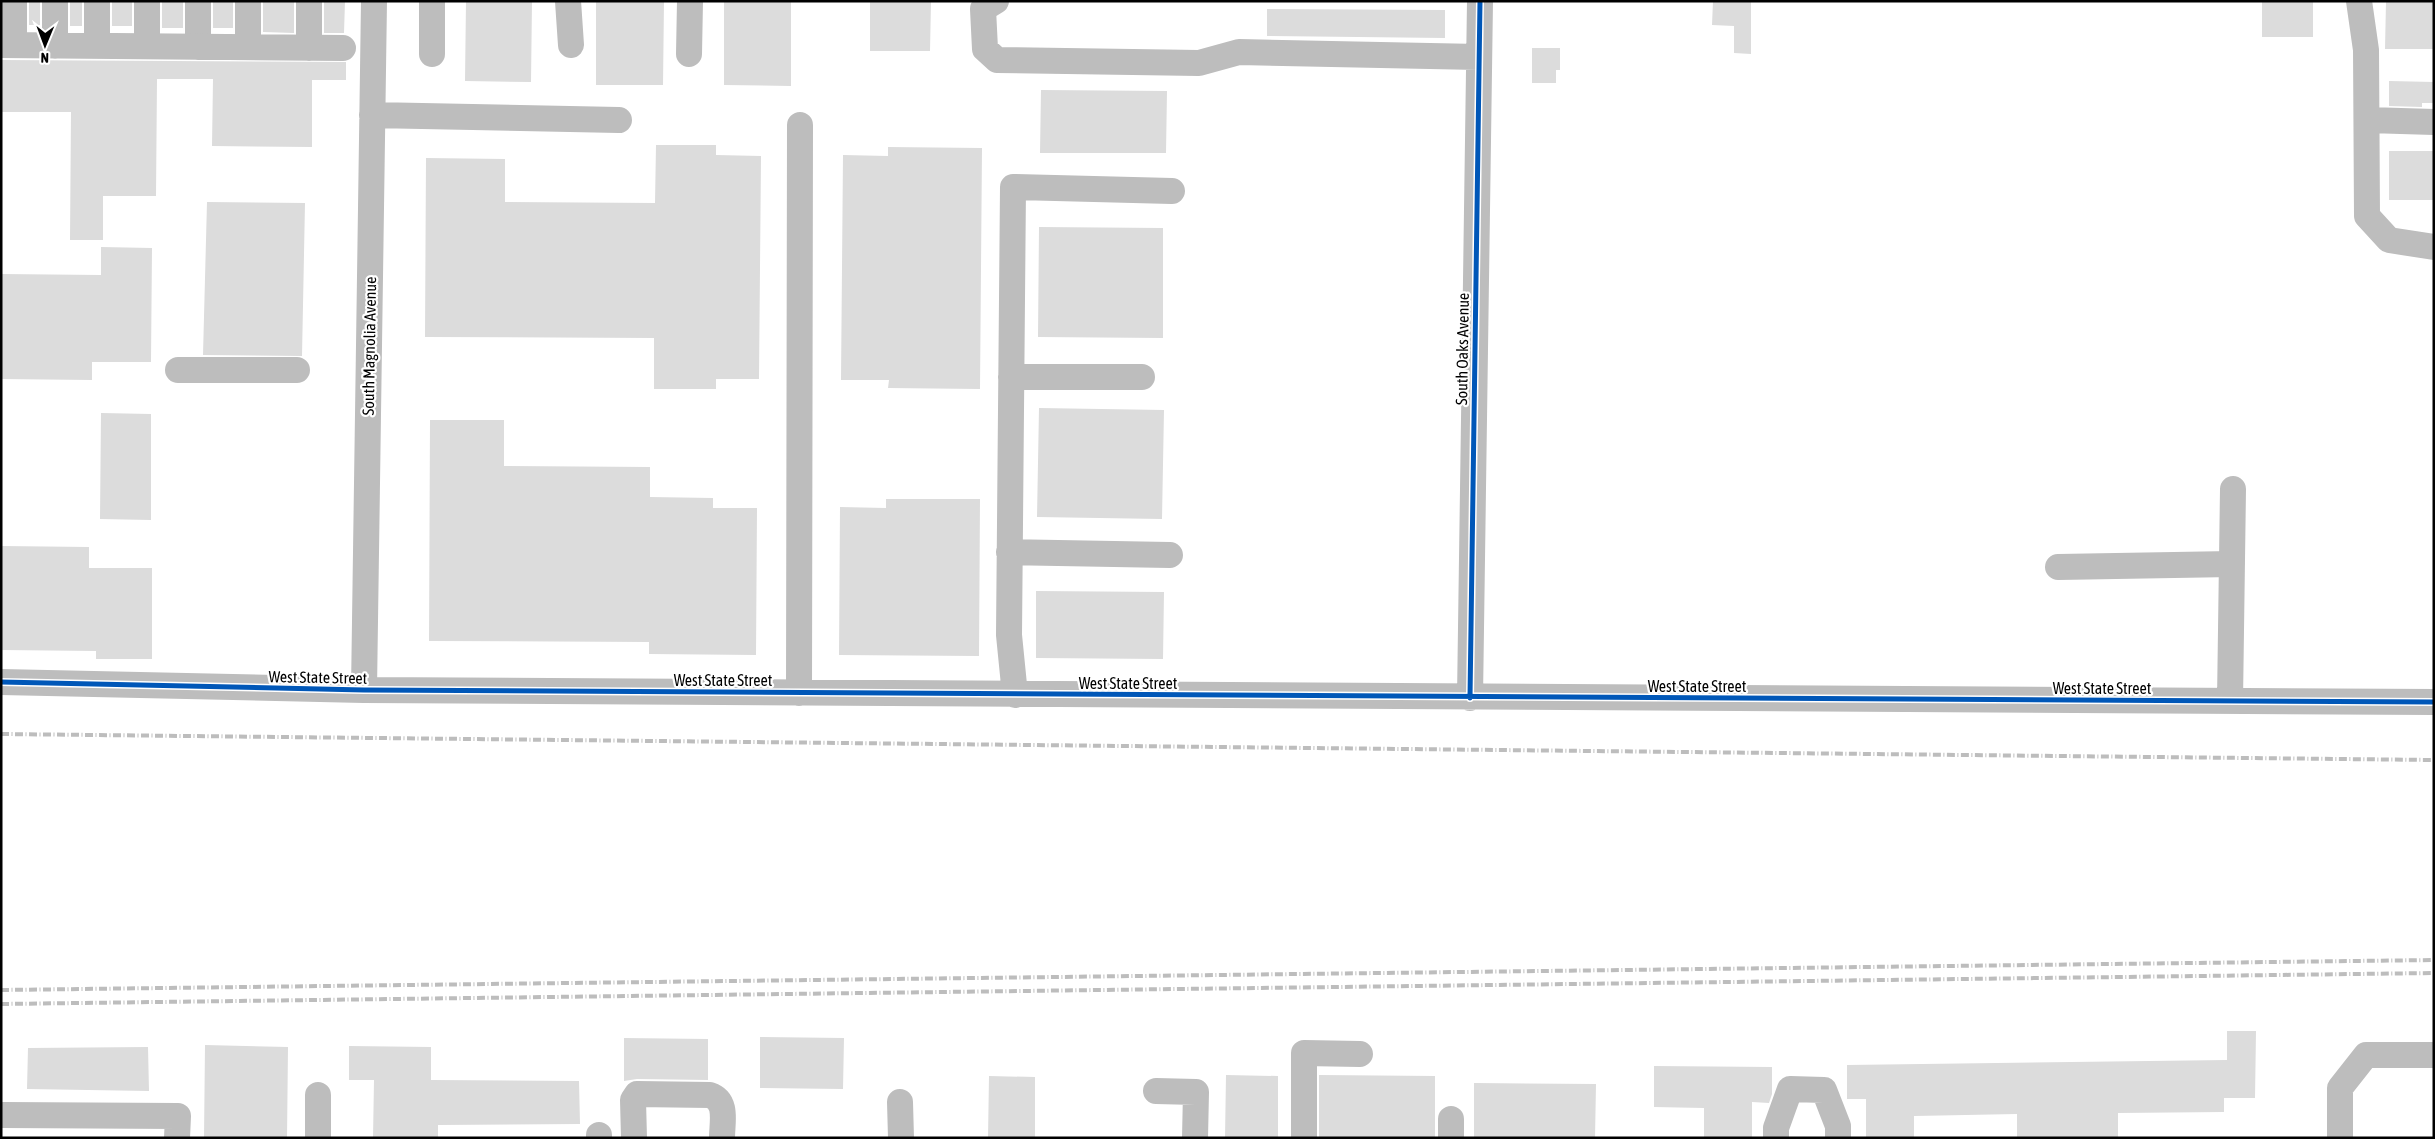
<svg xmlns="http://www.w3.org/2000/svg" width="2435" height="1139" font-family="'Asap Condensed',sans-serif">
<rect width="100%" height="100%" fill="#fff"/>
<path fill="#dcdcdc" d="M29,1H40V25H29Z
M70,1H82V26H70Z
M112,1H132V26H112Z
M162,1H183V28H162Z
M213,1H233V28H213Z
M263,1H294V33L263,32Z
M324,1H345L344,33H324Z
M466,1H532L531,82L465,81Z
M596,1H664L663,85H596Z
M724,1H791V86L724,85Z
M870,1H931L930,51H870Z
M1713,1H1751V54L1734,53V26L1712,25Z
M2262,1H2313V37H2262Z
M2386,2H2434V49H2385Z
M1267,9L1445,10V38L1267,36Z
M1532,48H1560V70H1556V83H1532Z
M1,60L346,62V80H312V147L212,146L213,79H157L156,196H103V240H70L71,112H1Z
M2389,81L2434,82V103H2422V107L2389,106Z
M1041,90L1167,91L1166,153H1040Z
M656,145H716V155L761,156L759,379H716V389H654V338L425,337L426,158L505,159V202L655,203Z
M888,147L982,148L980,389L888,388L889,380H841L843,155L888,156Z
M2389,151H2434V200H2389Z
M207,202L305,203L302,356L203,355Z
M1039,227L1163,228V338L1038,337Z
M101,247L152,248L151,362H92V380L1,379V274L101,275Z
M1039,408L1164,410L1162,519L1037,517Z
M101,413L151,414V520L100,519Z
M430,420H504V466L650,467V497L713,498V508H757L756,655L649,654V642L429,641Z
M886,499H980L979,656L839,655L840,507L886,508Z
M1,546L89,547V568H152V659H96V651L1,650Z
M1036,591L1164,592L1163,659L1036,658Z
M2227,1031H2256L2255,1098H2224V1112L2118,1113V1138H2017V1114L1914,1116V1138H1866V1099H1847V1065L2227,1060Z
M760,1037L844,1038L843,1089L760,1088Z
M624,1038L708,1039V1080L637,1079L624,1081Z
M205,1045L288,1047L287,1138H204Z
M349,1046L431,1047V1080L579,1081L580,1124L438,1125V1138H373L374,1080H349Z
M148,1047L149,1091L27,1089L28,1048Z
M1654,1066L1772,1067V1094L1769,1103L1752,1102V1138H1704V1108L1654,1107Z
M1226,1075L1278,1076V1138H1225Z
M1319,1075L1435,1076V1138H1319Z
M989,1076L1035,1077V1138H988Z
M1474,1083L1596,1084L1595,1138H1474Z"/>
<g fill="none" stroke-linecap="round" stroke-linejoin="round">
<path stroke="#bdbdbd" stroke-width="26" d="M568,1L571,45
M996,1L983,9L985,49L997,60L1199,63L1239,52L1479,57
M2359,1L2366,50L2367,216L2389,240L2434,247
M1,45L343,48
M14,45V1
M55,46V1
M97,46V1
M147,46V1
M198,47V1
M248,47V1
M309,48V1
M432,54V1
M689,54L690,1
M372,115L619,120
M2368,120L2434,122
M178,370H297
M1011,377H1142
M1009,552L1170,555
M2058,567L2232,564
M1,682L364,690L2434,702
M364,690L374,1
M799,693L800,125
M1015,695L1009,635L1013,187L1172,191
M1470,698L1480,1
M2230,701L2233,489
M1156,1091L1196,1092L1195,1138
M900,1102L901,1138
M3,1115L178,1116L177,1138
M318,1138V1095
M599,1138V1135
M634,1138L633,1100L637,1094L710,1095C728,1101 722,1122 722,1138
M1304,1138V1053L1360,1054
M1451,1138V1119
M1776,1138V1128L1790,1089L1824,1090L1838,1126V1138
M2340,1138V1088L2366,1055H2434"/>
<path stroke="#bdbdbd" stroke-width="4" stroke-dasharray="8 2.5 1 2.5" stroke-linecap="butt" d="M1,734L2434,760
M1,990L2434,960
M1,1004L2434,973"/>
<g stroke="#fff" stroke-width="8">
<path id="cycleway" d="M1,682L364,690L2434,702
M1470,698L1480,1"/>
</g>
<use href="#cycleway" stroke="#0057b8" stroke-width="5"/>
</g>
<g text-anchor="middle" stroke-width="4.5" stroke-linejoin="round" paint-order="stroke">
<g font-size="16" fill="#000" stroke="#fff">
<text transform="translate(369 346) rotate(-89)" y="6">South Magnolia Avenue</text>
<text transform="translate(1462 349) rotate(-89)" y="6">South Oaks Avenue</text>
<text transform="translate(318 677) rotate(1)" y="6">West State Street</text>
<text x="723" y="686">West State Street</text>
<text x="1128" y="689">West State Street</text>
<text x="1697" y="692">West State Street</text>
<text x="2102" y="694">West State Street</text>
</g>
</g>
<rect width="2435" height="1139" fill="none" stroke="#000000" stroke-width="5"/>
<g transform="translate(45 45) rotate(181)" stroke="#ffffff" stroke-width="4" paint-order="stroke">
<path d="M0-4L9 19L0 12L-9 19Z" fill="#000000"/>
<text y="-8" font-size="14" font-weight="bold" text-anchor="middle" fill="#000000">N</text>
</g>
</svg>
